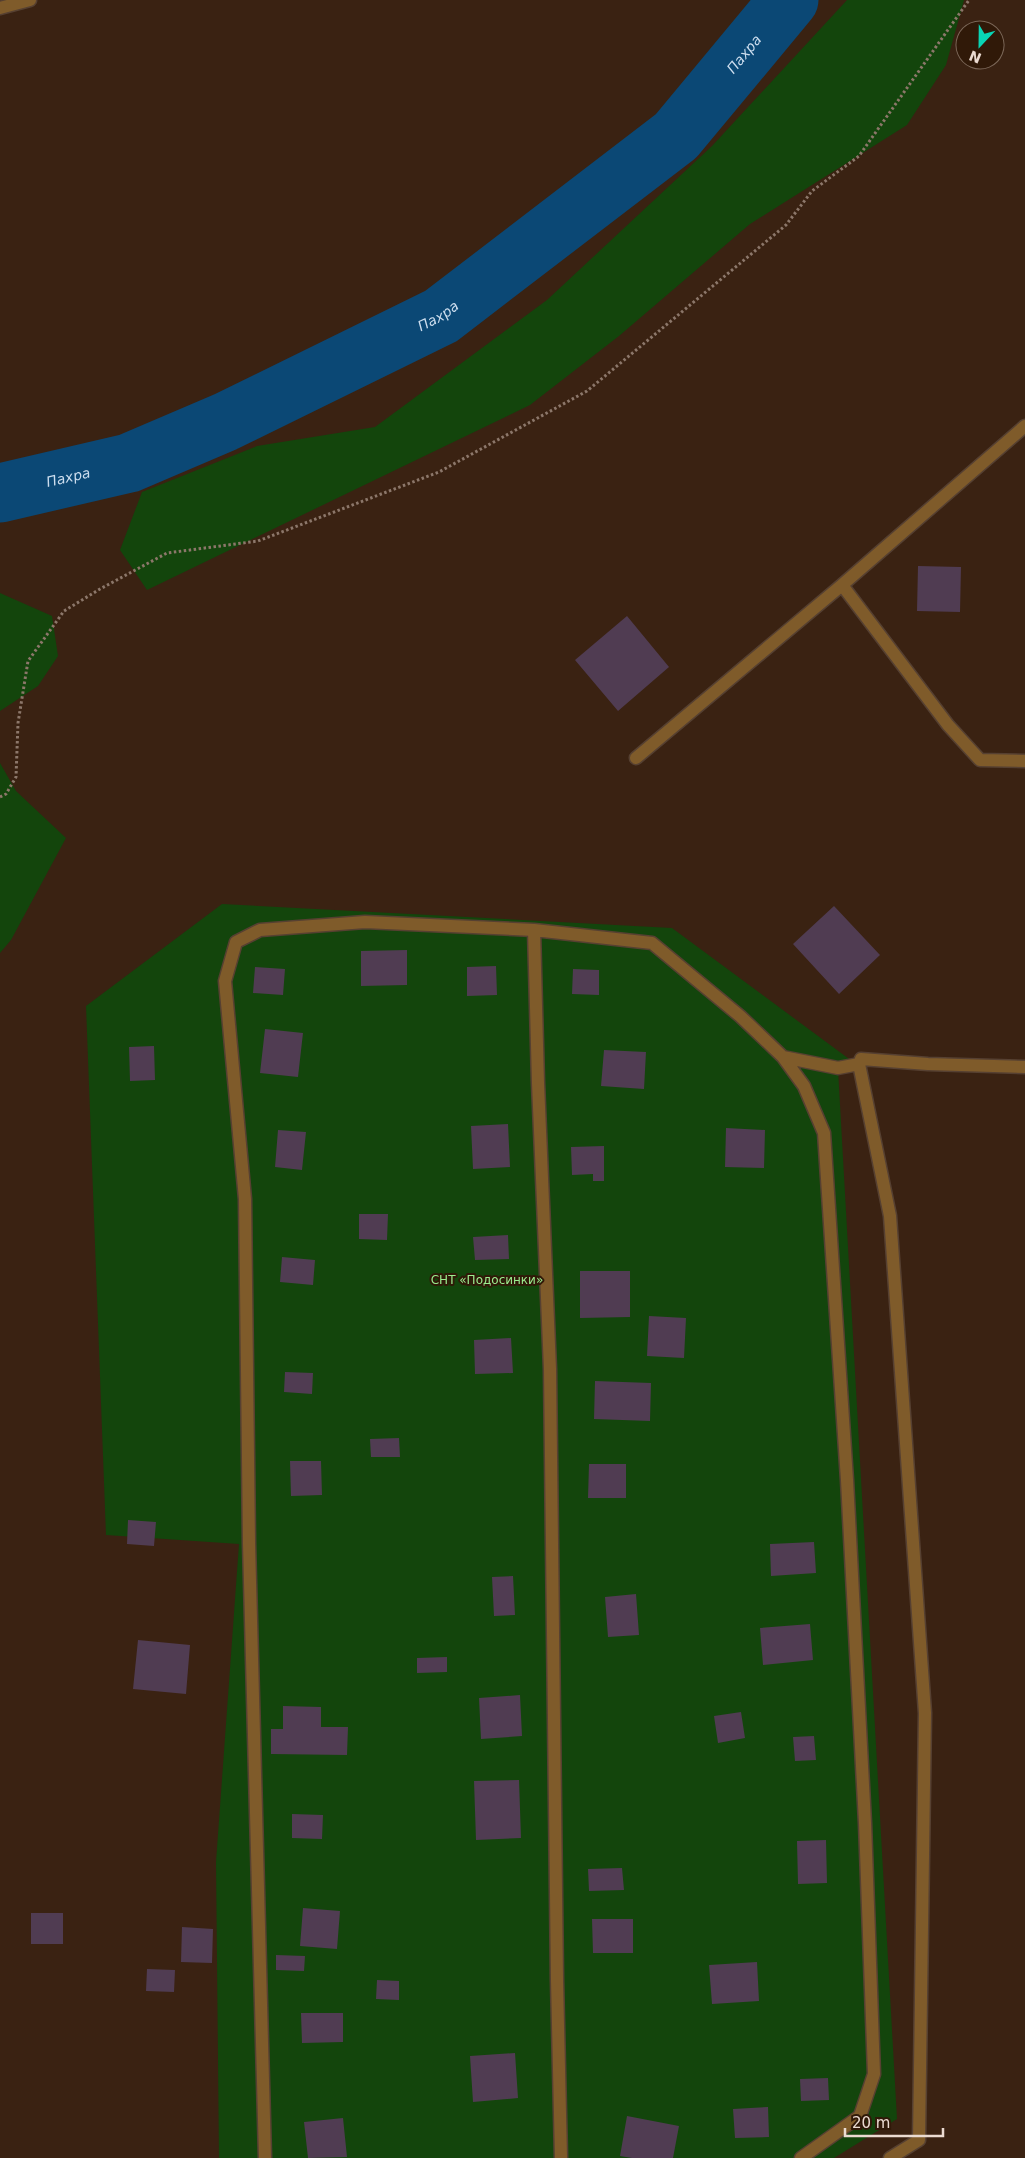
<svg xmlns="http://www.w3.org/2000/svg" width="1025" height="2158" font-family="'DejaVu Sans',sans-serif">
<rect width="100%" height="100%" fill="#3a2212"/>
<path fill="#13450c" d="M847,0H964L946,65L907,125L750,224L619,336L530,405L147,590L120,550L142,492L257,446L375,427L547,300L712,146Z
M0,593L52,616L58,656L38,686L0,711Z
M0,763L16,791L66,838L11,940L0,953Z
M222,904L672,928L860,1067L838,1069L897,2119L834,2158H219L216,1862L239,1544L106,1535L86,1006Z"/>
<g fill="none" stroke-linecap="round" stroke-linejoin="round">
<path stroke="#0b4875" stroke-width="59" id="s1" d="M0,493L129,463L225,422L441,316L676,136L789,0"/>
</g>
<path fill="#503c52" d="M918,566L961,567L960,612L917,611Z
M627,616L669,667L618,711L575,660Z
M834,906L880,955L839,994L793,944Z
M407,950V985L361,986V951Z
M496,966L497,995L467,996V967Z
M255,967L285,969L283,995L253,993Z
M573,969L599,970V995L572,994Z
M265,1029L303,1033L298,1077L260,1073Z
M154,1046L155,1080L130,1081L129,1047Z
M604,1050L646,1052L644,1089L601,1086Z
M508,1124L510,1167L473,1169L471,1126Z
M726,1128L765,1130L764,1168L725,1167Z
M278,1130L306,1132L302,1170L275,1167Z
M604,1146V1181H593V1174L572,1175L571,1147Z
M359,1214H388L387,1240L359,1239Z
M508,1235L509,1259L475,1260L473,1237Z
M282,1257L315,1260L313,1285L280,1282Z
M580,1271H630V1317L580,1318Z
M649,1316L686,1318L684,1358L647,1356Z
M511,1338L513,1373L475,1374L474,1340Z
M285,1372L313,1373L312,1394L284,1392Z
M595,1381L651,1383L650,1421L594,1419Z
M399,1438L400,1457H371L370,1439Z
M290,1461H321L322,1495L291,1496Z
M589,1464H626V1498H588Z
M128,1520L156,1522L154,1546L127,1544Z
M814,1542L816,1573L771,1576L770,1544Z
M513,1576L515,1615L494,1616L492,1577Z
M636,1594L639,1635L608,1637L605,1597Z
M810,1624L813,1660L763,1665L760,1628Z
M138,1640L190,1645L186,1694L133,1689Z
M447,1657V1672L417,1673V1658Z
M520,1695L522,1736L481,1739L479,1698Z
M283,1706L321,1707V1727H348L347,1755L271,1754V1729H283Z
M741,1712L745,1738L718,1743L714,1716Z
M814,1736L816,1760L795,1761L793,1737Z
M519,1780L521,1838L476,1840L474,1781Z
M292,1814L323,1815L322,1839L292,1838Z
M826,1840L827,1883L798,1884L797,1841Z
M622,1868L624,1890L589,1891L588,1869Z
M303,1908L340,1911L337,1949L300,1946Z
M31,1913H63V1944H31Z
M592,1919H633V1953H593Z
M182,1927L213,1929L212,1963L181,1962Z
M276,1955L305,1956L304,1971L276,1970Z
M757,1962L759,2001L712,2004L709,1965Z
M147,1969L175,1970L174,1992L146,1991Z
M377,1980L399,1981V2000L376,1999Z
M301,2013H343V2042L302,2043Z
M515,2053L518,2098L473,2102L470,2056Z
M828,2078L829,2100L801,2101L800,2079Z
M768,2107L769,2137L735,2138L733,2109Z
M627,2116L679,2126L673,2158H632L620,2156Z
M343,2118L347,2157L308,2158L304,2122Z"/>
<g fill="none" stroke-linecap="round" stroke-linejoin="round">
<g stroke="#564031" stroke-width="15">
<path id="lane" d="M0,8L30,0
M842,585L1025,426
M636,758L842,585L948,725L980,760L1025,761"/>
</g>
<g stroke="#564031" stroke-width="15">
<path id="street" d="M534,930L538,1083L550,1369L557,1980L561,2158
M783,1057L804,1086L824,1133L847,1480L865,1823L874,2074L860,2116L801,2158
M859,1064L890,1216L925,1713L919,2140L890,2158
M265,2158L249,1543L245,1199L225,981L236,942L260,930L365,922L534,930L652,943L740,1016L783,1057L838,1068L859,1064L861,1059L928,1064L1025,1067"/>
</g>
<path stroke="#8c776a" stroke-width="3" stroke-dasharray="2.5 2.5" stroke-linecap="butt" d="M0,797L6,794L16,777L18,723L28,661L64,611L100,589L167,553L258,541L439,472L587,391L786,225L812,191L859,156L969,0"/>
<use href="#lane" stroke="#7f5b2a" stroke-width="12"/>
<use href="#street" stroke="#7f5b2a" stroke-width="12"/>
</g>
<g text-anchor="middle" stroke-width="4" stroke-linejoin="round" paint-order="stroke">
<g font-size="12" fill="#9bed8f" stroke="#301908">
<text x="487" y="1284">СНТ «Подосинки»</text>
</g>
<g font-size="14" font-style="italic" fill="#cde" stroke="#301908">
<text dy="5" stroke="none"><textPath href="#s1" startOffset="880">Пахра</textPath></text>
<text dy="5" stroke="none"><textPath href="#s1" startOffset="475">Пахра</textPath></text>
<text dy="5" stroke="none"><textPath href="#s1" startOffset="70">Пахра</textPath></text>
</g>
</g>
<g transform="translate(980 45) rotate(202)"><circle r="24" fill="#301908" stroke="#7b6758"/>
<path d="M0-4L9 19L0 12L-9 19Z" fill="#09d5b5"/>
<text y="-8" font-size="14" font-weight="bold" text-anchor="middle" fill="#ebdbd1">N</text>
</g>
<path d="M845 2128v8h98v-8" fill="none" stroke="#ebdbd1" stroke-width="2.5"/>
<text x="852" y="2128" font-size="15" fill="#ebdbd1" stroke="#301908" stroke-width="4" paint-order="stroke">20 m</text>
</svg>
